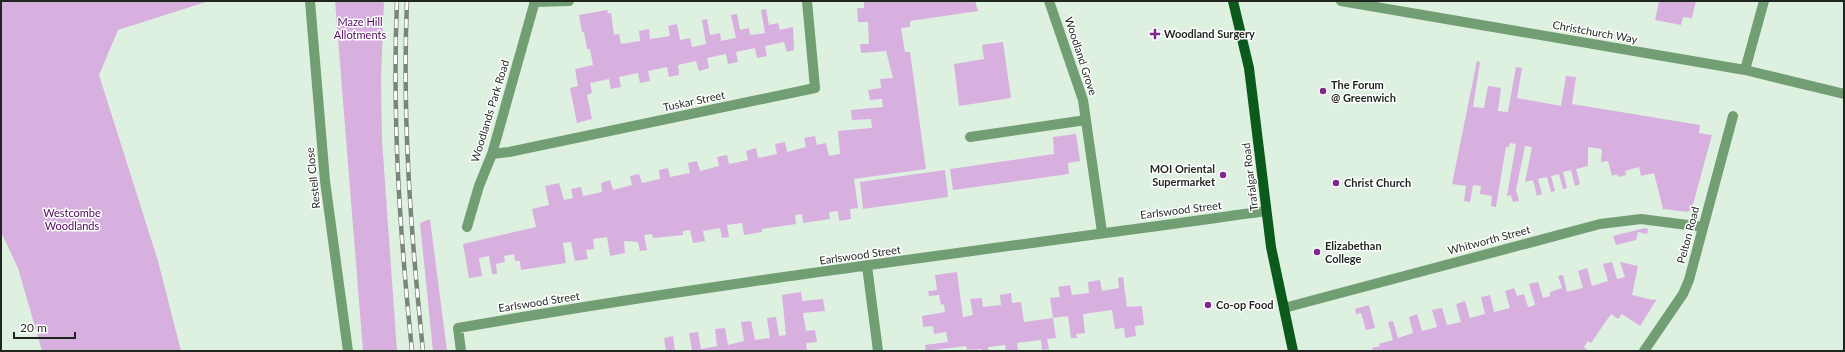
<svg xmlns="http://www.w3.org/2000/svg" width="1845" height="352" font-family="Lato,sans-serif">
<rect width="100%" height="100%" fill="#def0df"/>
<path fill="#d8b0df" d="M1,1H209L118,30L99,75L158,261L181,351H42L18,268L1,232Z
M335,1H384L381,78L382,140L397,351H363Z
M864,1H975L978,11L910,21V27L901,28L905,52H910L926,169L854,179L858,208L850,209L851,219L839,221L838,211L829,212L830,219L803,223L802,214L795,215L796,224L762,229V232L744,235L742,223L727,225L729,237L722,238L720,228L703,231L705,241L693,243L690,230L683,231V235L653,238L652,234L644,235L647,250L640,251L638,242L624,241L625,253L610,256L607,237L593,239L594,249L586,250L588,259L575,261L571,242L563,243L566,263L521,270L520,261H515L514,254L504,256L505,262L496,264L497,274H492L489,256L479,258L482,276L469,278L463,244L536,227L532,209L549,205L545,186L559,183L564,200L573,198L571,189L581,187L583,196L602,192L601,183L610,180L613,190L632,185L630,176L639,174L642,183L660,179L659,170L668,168L670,177L690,173L688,163L697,161L700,171L719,166L717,157L727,155L729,164L748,160L746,151L756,148L758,158L777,154L775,144L785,142L787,152L806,147L804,138L815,136L817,145L826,143L829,156L840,154L838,131L872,128L871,119L852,120L851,110L883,107L882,99L870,100L868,90L881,88L880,79L893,78L886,51L861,53L860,44H869L868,22H858L857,8H864Z
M1654,1H1696L1692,18L1683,17L1681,25L1655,20L1659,2Z
M766,9L769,25L778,23L780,30L793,27L794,50L787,52L784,42L765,46L767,56L757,58L755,48L736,52L738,62L728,64L726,54L707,58L709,68L699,71L696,61L678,65L679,75L669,77L667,67L648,71L650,81L640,83L638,73L619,77L621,87L611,89L609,79L590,83L592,93L587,95L592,119L577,123L570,88L578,86L575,69L593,65L590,49H587L584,32H582L579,15L607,10L608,13H611L614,35L619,34L621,44L640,41L639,31L649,29L650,39L670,36L668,26L677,24L680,40L690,38L692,47L706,44L702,20L707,19L710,35L720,33L721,41L736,38L731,15L737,14L740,30L749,28L750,35L765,33L761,10Z
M1003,42L1011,98L959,106L954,64L984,59L982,45Z
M1477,61L1480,62L1473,107L1484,108L1488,86L1501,88L1498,111L1508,112L1516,67L1522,68L1517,98L1561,106L1566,76L1576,77L1572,104L1700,125L1699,133L1712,135L1692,208L1688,212L1663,209L1654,173L1641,176L1639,167L1625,171L1626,175L1618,177L1617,174L1612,176L1608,161L1601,162L1602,149L1588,147V166L1576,169L1580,184L1575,186L1571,170L1563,172L1567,188L1563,189L1559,174L1551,176L1555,191L1551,192L1547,177L1538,179L1542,194L1537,196L1533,180L1525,182L1532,147L1525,146L1516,190L1519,201L1513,202L1511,195L1507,196L1516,144L1510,143L1509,147H1506L1496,207L1491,206L1492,196L1480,194L1481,186L1473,185L1470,202L1464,201L1466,186L1452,184Z
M1076,134L1080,161L1068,163L1069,174L953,190L950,169L1054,154L1053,137Z
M945,170L948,197L863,209L860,182Z
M430,219L447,351H433L420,223Z
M1645,228L1648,229L1647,234L1638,232L1636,240L1616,245L1613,236Z
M1612,262L1617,279L1625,277L1620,262L1638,266L1632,295L1653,300L1657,299L1640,326L1622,314L1618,319L1611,314L1591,343L1588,341L1584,347L1589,351H1373L1372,348L1380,346L1379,344L1393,340L1388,322L1393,321L1398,338L1413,333L1409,317L1417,314L1422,331L1437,327L1432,310L1442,308L1447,325L1461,322L1456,304L1465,301L1470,318L1485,314L1481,297L1490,295L1494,312L1510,308L1505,291L1514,288L1517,296L1524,294L1528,307L1535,305L1529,284L1538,282L1543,298L1550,296V292L1562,288L1558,276L1563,275L1567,292L1583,288L1578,271L1587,268L1592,286L1608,281L1603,264Z
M957,272L963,317L973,315L970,299L982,298L983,307L1001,305L1000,295L1011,293L1012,303L1021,302L1024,322L1053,318L1050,298L1060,297L1058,287L1070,285L1072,295L1089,293L1088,282L1100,280L1102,291L1119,288L1118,278L1123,277L1127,307L1142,306L1144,325L1135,326L1136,336L1125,338L1124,328L1115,329L1112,310L1083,314L1085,333L1076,334L1077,338H1071L1068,316L1053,318L1056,338L1047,339L1049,349L1042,350L1041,340L1017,343L1018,351H1006L1005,345L988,347L989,351H982V349L967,350L966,346L926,351L925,345L948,342L946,332L934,334L933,326L923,327L922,316L945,312L944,304L941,305L939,295L929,296L928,291L937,290L935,275Z
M801,292L802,301L823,299L825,311L803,313L806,331L815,330L817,342L806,343L807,351H690L692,350L689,333L698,332L701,349L717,346L715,329L725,328L728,345L744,341L741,322L751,321L755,340L770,338L767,318L776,317L779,336L786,335L782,295Z
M1369,305L1375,328L1366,330L1361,313L1356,314L1355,309Z
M673,336L675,351H666L664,338Z"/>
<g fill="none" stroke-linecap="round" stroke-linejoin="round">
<path stroke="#729e74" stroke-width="10" d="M310,1L325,181L348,351
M1049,1L1083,100L1102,232
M1341,1L1745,70L1844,94
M534,2L569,1
M1745,70L1764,1
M970,137L1086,120
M492,154L509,152L815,88L807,1
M467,227L479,186L492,154L535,1
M867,266L878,351
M1284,308L1600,224L1641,219L1703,227
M461,351L458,328C726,281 996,249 1266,211
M1644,351L1683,294L1689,280L1733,116"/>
<path stroke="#0b5a1c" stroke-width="10" d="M1233,1L1249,68L1271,247L1293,351"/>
<g stroke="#7b867b" stroke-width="4.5">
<path id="rail" d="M397,1C392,119 400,234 412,351
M407,1C402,119 411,234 423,351"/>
</g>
<use href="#rail" stroke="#fff" stroke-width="3" stroke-dasharray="9" stroke-linecap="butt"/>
</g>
<g fill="#812591" stroke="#fff" stroke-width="1.5">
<path d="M1153 28h4v4h4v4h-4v4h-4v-4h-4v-4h4z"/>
<circle cx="1323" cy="91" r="4"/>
<circle cx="1223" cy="175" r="4"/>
<circle cx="1336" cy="183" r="4"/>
<circle cx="1317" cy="252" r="4"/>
<circle cx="1208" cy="305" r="4"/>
</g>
<g text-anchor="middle" stroke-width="3" stroke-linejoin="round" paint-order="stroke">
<g font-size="11" fill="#52085e" stroke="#fff">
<text x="360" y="26">Maze Hill<tspan x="360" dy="13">Allotments</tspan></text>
<text x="72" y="217">Westcombe<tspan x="72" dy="13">Woodlands</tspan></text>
</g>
<g font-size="11" fill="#1f251f" stroke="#fff">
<text transform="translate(1595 32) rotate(10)" y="4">Christchurch Way</text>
<text transform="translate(1081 56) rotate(72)" y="4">Woodland Grove</text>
<text transform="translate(694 101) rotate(-12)" y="4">Tuskar Street</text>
<text transform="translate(490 111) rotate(-73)" y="4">Woodlands Park Road</text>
<text transform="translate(1250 177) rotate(-97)" y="4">Trafalgar Road</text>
<text transform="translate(313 178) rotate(-96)" y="4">Restell Close</text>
<text transform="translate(1181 210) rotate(-7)" y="4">Earlswood Street</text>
<text transform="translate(1688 235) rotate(-75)" y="4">Pelton Road</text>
<text transform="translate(1489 240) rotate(-15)" y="4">Whitworth Street</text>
<text transform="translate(860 255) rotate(-8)" y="4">Earlswood Street</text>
<text transform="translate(539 302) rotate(-9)" y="4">Earlswood Street</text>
</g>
<g font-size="11" font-weight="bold" fill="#1f251f" stroke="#fff" text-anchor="start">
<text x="1164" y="38">Woodland Surgery</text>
<text x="1331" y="89">The Forum<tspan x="1331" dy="13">@ Greenwich</tspan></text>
<text x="1215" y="173" text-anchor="end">MOI Oriental<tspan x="1215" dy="13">Supermarket</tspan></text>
<text x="1344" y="187">Christ Church</text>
<text x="1325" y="250">Elizabethan<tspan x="1325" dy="13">College</tspan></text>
<text x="1216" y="309">Co-op Food</text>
</g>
</g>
<rect width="1845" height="352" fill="none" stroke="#1f251f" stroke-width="4"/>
<path d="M14 332v6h61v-6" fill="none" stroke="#1f251f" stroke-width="2"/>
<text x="20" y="332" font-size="12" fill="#1f251f" stroke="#ffffff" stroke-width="3" paint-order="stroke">20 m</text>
</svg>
